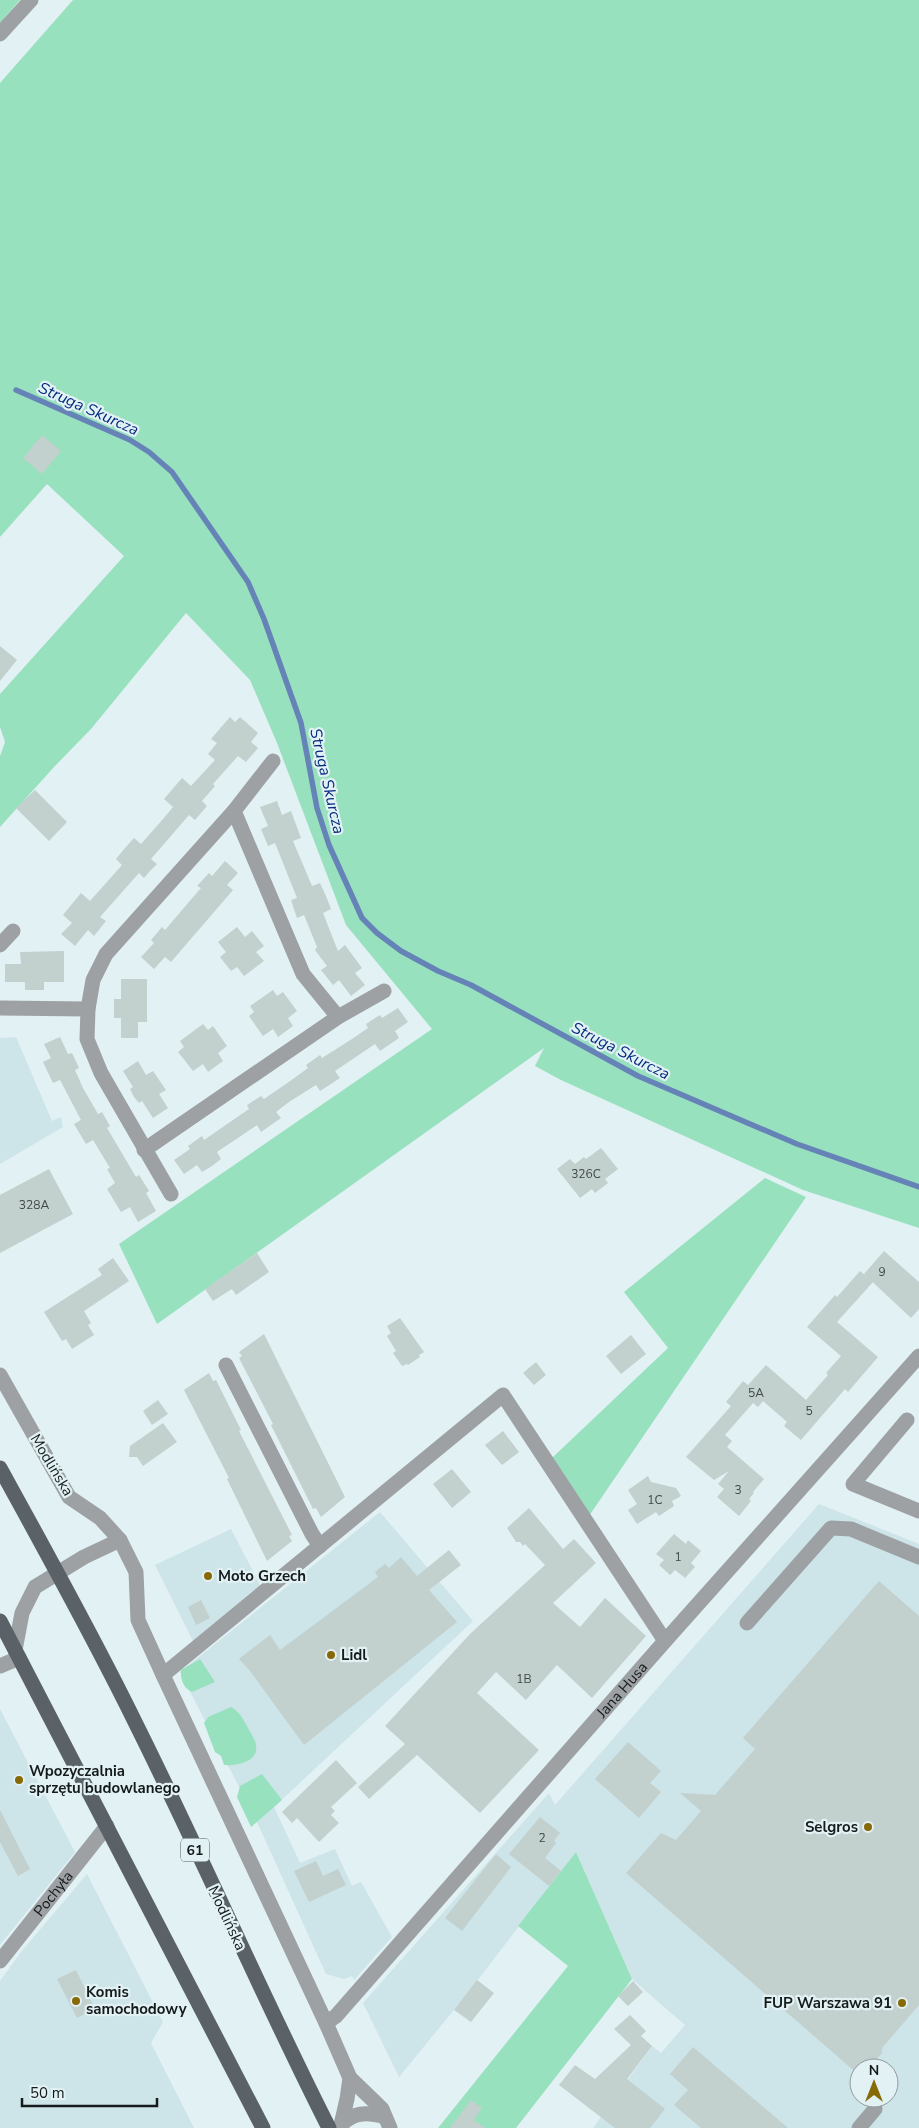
<svg xmlns="http://www.w3.org/2000/svg" width="919" height="2128" font-family="'Nunito Sans',sans-serif">
<rect width="100%" height="100%" fill="#e2f1f4"/>
<path fill="#cde4e9" fill-rule="evenodd" d="M16,1037L52,1121L61,1117L63,1127L0,1164V1038Z
M819,1504L919,1544V2128H593L652,2046L661,2053L685,2025L632,1979L576,1852L467,1994L399,2077L363,2003L549,1793L555,1805ZM859,2068H889V2098H859Z
M380,1512L473,1621L274,1807L300,1863L335,1849L352,1886L361,1882L392,1937L354,1980L352,1976L344,1979L326,1974L257,1822L180,1672Z
M231,1529L261,1587L193,1641L155,1565Z
M0,1709L75,1852L0,1945Z
M87,1874L163,2022L151,2043L194,2128H0V1981L21,1952Z"/>
<path fill="#98e1be" d="M0,0H20L0,23Z
M73,0H919V1228L803,1190L561,1080L535,1066L544,1048L157,1324L119,1244L432,1029L346,925L277,743L250,680L186,613L91,729L54,767L0,827V756L5,742L0,727V694L124,556L47,484L0,537V83Z
M765,1178L806,1197L589,1516L552,1458L668,1348L624,1292Z
M200,1659L215,1682L192,1692C184,1688 180,1680 181,1670Z
M231,1707C240,1712 243,1719 248,1728C250,1733 256,1740 256,1745C259,1762 236,1766 224,1765L221,1756L215,1752L204,1723L208,1717Z
M262,1774L282,1800L251,1827L237,1797L240,1786Z
M576,1852L632,1979L516,2128H438L568,1966L518,1926Z"/>
<g fill="none" stroke-linecap="round" stroke-linejoin="round">
<path stroke="#6683b8" stroke-width="5.5" d="M16,390L130,440L149,452L172,472L248,582L264,619L301,723L317,808L329,845L362,918L377,933L401,951L438,971L471,985L638,1076L797,1144L919,1187"/>
</g>
<path fill="#c2d0ce" d="M42,435L61,451L42,474L23,458Z
M0,646L17,660L0,681Z
M230,717L235,722L240,717L258,733L251,742L258,748L246,762L238,756L213,784L215,786L202,801L207,806L195,820L189,815L151,859L157,864L150,871L144,878L139,873L100,917L106,921L94,936L88,930L75,946L61,934L72,923L63,915L81,893L90,901L122,865L116,859L125,848L134,838L141,844L163,819L173,807L164,799L182,778L191,786L215,760L208,754L217,743L211,739Z
M35,790L67,822L49,841L16,808Z
M277,801L282,815L291,811L301,838L293,841L312,886L320,883L326,896L331,909L323,913L338,951L345,945L362,968L355,973L365,985L351,996L339,980L333,985L321,970L327,966L315,950L317,947L304,915L297,918L291,900L297,898L275,843L268,846L261,829L268,826L260,807Z
M225,861L238,873L227,885L233,890L171,962L165,957L154,969L141,957L154,943L151,940L162,927L165,930L188,903L201,888L197,886L209,873L212,876Z
M237,927L245,937L252,931L264,946L256,952L264,961L244,976L237,967L231,971L220,957L226,952L218,942Z
M64,951V982H44V990H25V982H5V964H21L20,952Z
M121,979H147V1022H138V1038H121V1018H114V999H121Z
M273,990L277,996L283,992L297,1011L288,1018L293,1026L278,1037L273,1029L263,1036L249,1016L254,1012L250,1006Z
M398,1008L408,1022L395,1031L399,1038L380,1051L375,1044L335,1071L340,1078L320,1091L316,1085L289,1102L276,1112L281,1118L261,1132L257,1125L217,1152L221,1159L212,1166L202,1172L197,1165L184,1174L174,1160L190,1149L188,1146L202,1136L204,1140L249,1109L247,1105L261,1096L264,1099L293,1079L308,1068L306,1065L320,1055L322,1058L352,1039L368,1028L366,1024L380,1015L382,1018Z
M203,1024L208,1030L213,1026L227,1046L218,1053L223,1061L208,1072L203,1064L193,1071L178,1052L184,1047L180,1041Z
M60,1037L68,1054L72,1053L79,1068L75,1070L83,1088L98,1114L102,1112L110,1126L107,1128L136,1177L139,1175L149,1191L146,1193L156,1211L138,1222L130,1207L121,1212L107,1189L115,1183L107,1169L110,1168L93,1140L86,1144L74,1124L81,1120L60,1080L53,1083L43,1062L51,1058L44,1044Z
M138,1061L146,1075L153,1071L166,1090L159,1094L168,1108L153,1118L142,1101L139,1103L134,1097L130,1089L133,1087L123,1071Z
M601,1148L618,1169L605,1179L608,1183L595,1193L592,1189L580,1198L557,1169L570,1159L575,1164L584,1157L586,1159Z
M49,1169L73,1214L0,1253V1195Z
M884,1251L919,1282V1309L911,1318L864,1274Z
M257,1253L269,1272L236,1295L232,1289L213,1301L205,1289Z
M113,1258L129,1281L84,1311L91,1323L88,1325L94,1335L72,1349L66,1339L62,1341L44,1312L102,1275L98,1269Z
M860,1271L873,1282L837,1322L878,1357L848,1392L845,1389L801,1440L784,1426L787,1422L763,1401L758,1407L753,1403L725,1435L732,1441L727,1447L764,1479L753,1492L754,1493L749,1499L751,1501L739,1516L717,1497L724,1489L718,1484L729,1471L714,1480L686,1457L731,1406L726,1402L743,1381L748,1385L766,1365L806,1400L828,1375L826,1373L841,1356L807,1327L835,1295L837,1297Z
M400,1318L424,1352L419,1355L420,1357L408,1365L407,1364L402,1366L393,1353L396,1351L387,1336L391,1333L387,1326Z
M264,1334L345,1497L321,1517L316,1508L313,1509L271,1425L273,1424L239,1358L242,1356L239,1352Z
M631,1335L646,1354L621,1374L606,1356Z
M536,1362L546,1375L534,1385L523,1373Z
M209,1373L213,1381L216,1380L241,1430L239,1431L292,1535L289,1536L292,1541L267,1561L227,1479L229,1478L184,1390Z
M158,1400L168,1414L152,1425L143,1411Z
M163,1423L177,1442L143,1466L137,1457H129L130,1446Z
M503,1431L519,1452L502,1465L485,1445Z
M452,1469L471,1492L452,1508L433,1484Z
M648,1476L651,1482L676,1488L681,1496L672,1501L674,1506L659,1516L656,1512L637,1524L628,1510L637,1504L628,1490Z
M529,1508L563,1549L574,1539L596,1563L553,1603L580,1627L605,1598L646,1636L592,1698L557,1665L526,1700L496,1672L477,1693L539,1750L480,1813L417,1755L369,1799L358,1787L405,1744L385,1726L470,1634L545,1565L525,1544L523,1546L520,1542H516L507,1528Z
M674,1534L686,1544L688,1540L701,1551L691,1563L695,1567L685,1578L675,1570L670,1575L659,1565L664,1560L656,1554Z
M449,1550L461,1565L429,1590L457,1622L304,1745L250,1671L239,1659L270,1635L280,1650L378,1577L375,1572L385,1564L389,1568L401,1557L417,1576Z
M879,1581L919,1616V2005L882,2048V2053L873,2063H870L865,2068H859V2075L626,1873L661,1833L676,1840L701,1811L680,1793L715,1795L755,1749L743,1738Z
M201,1600L210,1618L196,1625L188,1607Z
M628,1742L661,1771L650,1783L661,1792L639,1818L595,1779Z
M336,1760L357,1783L331,1807L335,1811L331,1815L339,1823L319,1842L297,1818L292,1823L282,1812Z
M0,1810L30,1869L18,1876L0,1842Z
M540,1817L560,1833L554,1841L556,1843L545,1858L561,1871L549,1886L509,1854Z
M496,1854L511,1867L462,1931L445,1918Z
M316,1861L323,1876L338,1869L346,1885L309,1902L294,1871Z
M76,1970L95,2009L77,2018L57,1979Z
M477,1980L494,1993L471,2022L454,2010Z
M633,1981L643,1992L628,2006L618,1996Z
M630,2015L646,2031L641,2036L652,2046L627,2079L665,2109L650,2128H615L559,2085L575,2065L595,2079L631,2045L614,2029Z
M693,2047L788,2128H701L674,2105L688,2090L670,2074Z
M471,2100L482,2108L474,2120L485,2128H450Z"/>
<g fill="none" stroke-linecap="round" stroke-linejoin="round">
<g stroke="#9da1a4" stroke-width="15">
<path d="M0,34L31,0"/>
<path d="M234,811L303,974L338,1017"/>
<path d="M0,945L13,931"/>
<path d="M0,1008L88,1009"/>
<path d="M144,1150L338,1017L384,991"/>
<path d="M171,1194L101,1073L87,1039L88,1009L93,980L106,954L234,811L273,761"/>
<path d="M226,1365L312,1534L320,1546"/>
<path d="M0,1375L69,1497L100,1518L120,1540L136,1572L138,1620L163,1675L326,2023L350,2078L382,2109L390,2128"/>
<path d="M907,1420L853,1484L919,1511"/>
<path d="M747,1623L831,1528L851,1529L919,1557"/>
<path d="M15,1650L22,1613L35,1587L84,1557L120,1540"/>
<path d="M0,1666L19,1658"/>
<path d="M163,1675L503,1395L665,1641"/>
<path id="s1" d="M0,1961L107,1826"/>
<path id="s2" d="M326,2023L336,2016L665,1641L919,1356"/>
<path d="M341,2125L347,2099L350,2078"/>
<path d="M339,2128C351,2111 368,2112 385,2117"/>
<path d="M859,2128L875,2109"/>
</g>
<path stroke="#5a6268" stroke-width="15" d="M0,1468C46,1552 93,1636 135,1722C202,1856 261,1994 329,2128
M0,1621L263,2128"/>
</g>
<g fill="#876a07" stroke="#e2f1f4" stroke-width="2">
<circle cx="208" cy="1576" r="5"/>
<circle cx="331" cy="1655" r="5"/>
<circle cx="19" cy="1780" r="5"/>
<circle cx="868" cy="1827" r="5"/>
<circle cx="76" cy="2001" r="5"/>
<circle cx="902" cy="2003" r="5"/>
</g>
<g text-anchor="middle" stroke-width="4.5" stroke-linejoin="round" paint-order="stroke">
<g font-size="12" fill="#404848">
<text x="586" y="1178">326C</text>
<text x="34" y="1209">328A</text>
<text x="882" y="1276">9</text>
<text x="756" y="1397">5A</text>
<text x="809" y="1415">5</text>
<text x="738" y="1494">3</text>
<text x="655" y="1504">1C</text>
<text x="678" y="1561">1</text>
<text x="524" y="1683">1B</text>
<text x="542" y="1842">2</text>
</g>
<rect fill="#e2f1f4" stroke="#525a5c" stroke-width="1" x="181" y="1838.5" width="28" height="23" rx="4"/>
<g font-size="14" font-weight="bold" fill="#151a1b">
<text x="195" y="1855">61</text>
</g>
<g font-size="15" fill="#151a1b" stroke="#e2f1f4">
<text transform="translate(52 1465) rotate(59)" y="5">Modlińska</text>
<text dy="5" stroke="none"><textPath href="#s2" startOffset="446">Jana Husa</textPath></text>
<text dy="5" stroke="none"><textPath href="#s1" startOffset="86">Pochyła</textPath></text>
<text transform="translate(227 1918) rotate(65)" y="5">Modlińska</text>
</g>
<g font-size="15" font-weight="bold" fill="#151a1b" stroke="#e2f1f4" text-anchor="start">
<text x="218" y="1581">Moto Grzech</text>
<text x="341" y="1660">Lidl</text>
<text x="29" y="1776">Wpozyczalnia<tspan x="29" dy="17">sprzętu budowlanego</tspan></text>
<text x="858" y="1832" text-anchor="end">Selgros</text>
<text x="86" y="1997">Komis<tspan x="86" dy="17">samochodowy</tspan></text>
<text x="892" y="2008" text-anchor="end">FUP Warszawa 91</text>
</g>
<g font-size="16" font-style="italic" fill="#032b7e" stroke="#e2f1f4">
<text transform="translate(89 408) rotate(24)" y="6">Struga Skurcza</text>
<text transform="translate(328 781) rotate(77)" y="6">Struga Skurcza</text>
<text transform="translate(621 1050) rotate(27)" y="6">Struga Skurcza</text>
</g>
</g>
<g transform="translate(874 2083)"><circle r="24" fill="#e2f1f4" stroke="#909b9d"/>
<path d="M0-4L9 19L0 12L-9 19Z" fill="#876a07"/>
<text y="-8" font-size="14" font-weight="bold" text-anchor="middle" fill="#151a1b">N</text>
</g>
<path d="M22 2098v8h135v-8" fill="none" stroke="#151a1b" stroke-width="2.5"/>
<text x="30" y="2098" font-size="15" fill="#151a1b" stroke="#e2f1f4" stroke-width="4" paint-order="stroke">50 m</text>
</svg>
